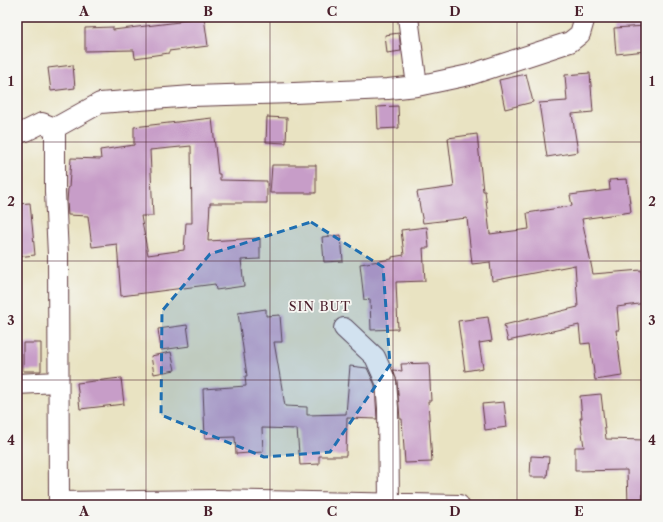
<svg xmlns="http://www.w3.org/2000/svg" width="663" height="522" font-family="'Libre Caslon Text',serif">
<rect width="100%" height="100%" fill="#f6f6f2"/>
<filter id="ink" filterUnits="userSpaceOnUse"><feTurbulence type="fractalNoise" baseFrequency=".025" numOctaves="2"/><feDisplacementMap in="SourceGraphic" scale="8" xChannelSelector="R" yChannelSelector="G"/><feConvolveMatrix kernelMatrix="1 2 1 2 8 2 1 2 1" color-interpolation-filters="sRGB"/></filter>
<filter id="wash" filterUnits="userSpaceOnUse"><feTurbulence type="fractalNoise" baseFrequency=".012" numOctaves="4" result="noise"/><feDisplacementMap in="SourceGraphic" scale="16" xChannelSelector="R" yChannelSelector="G"/><feGaussianBlur stdDeviation="0.9" result="paint"/><feColorMatrix in="noise" values="0 0 0 0 0 0 0 0 0 0 0 0 0 0 0 0 0 1.4 0 .05"/><feComposite in="paint" operator="in"/></filter>
<g filter="url(#wash)">
<rect width="100%" height="100%" fill="#e9e3c2"/>
<g id="blocks">
<path fill="#c79dc8" fill-rule="evenodd" d="M204,17L208,46L169,51V53L135,58L134,50L85,51V28L113,27V30L179,22V20Z
M646,26V51L616,54L614,28Z
M399,33L401,51L387,53L385,35Z
M73,65L75,88L51,91L48,68Z
M590,73L593,112L572,114L578,152L547,157L539,103L567,101L565,75Z
M526,74L533,102L505,109L499,80Z
M398,106L399,128L378,129L377,107Z
M267,117L287,118L286,143L266,142Z
M212,118L218,174H220V180L267,181V203H210L208,241L260,238V259L241,260L244,286L216,290L215,284L121,296L117,244L92,247L88,216L68,215L67,202L68,188H69L71,158L101,159L100,150L134,145V127ZM191,146L192,223H186L184,250L148,255L141,216H153L150,150Z
M477,134L483,191H485L490,234L529,229L527,213L572,206L570,195L610,190L609,180L627,179L631,212L582,219L593,274L641,270L646,303L617,307L619,330H616L622,376L595,380L590,343L581,344L579,325L508,341L504,325L578,307L575,265L492,281L490,262L472,264L467,218L423,223L417,192L454,187L448,138Z
M272,165H316V193H270Z
M30,203L35,255L17,257V204Z
M427,227L429,248H423L425,281L396,282L398,329L371,330L370,299L364,300L360,264L392,259V257L404,255L401,230Z
M341,235L343,261L324,262L322,237Z
M266,309V316L280,315L282,342H274L285,406L307,407V415L346,414L350,366L367,368L375,385L377,419L347,418L346,456H319V464L300,465L297,429L262,428L263,452L236,454L235,437L205,438L203,389L246,386L245,376H247L238,313Z
M488,317L492,341L479,343L483,368L465,371L458,321Z
M187,325L190,346L161,350L158,329Z
M23,343H41V371H23Z
M171,352L175,370L154,374L151,356Z
M429,363L431,401H428L432,462L405,463L402,419H400L397,381L393,370L402,371L401,364Z
M121,378L124,404L80,409L77,383Z
M601,394L606,439L645,440L643,465L646,464V484L643,485L642,505H628L627,470L575,471V447H584L580,418H582L580,396Z
M504,402L507,427L485,430L482,404Z
M531,456L549,457L547,477H530Z"/>
</g>
</g>
<g filter="url(#ink)">
<use href="#blocks" fill-opacity="0" stroke="#623c42" stroke-width="1"/>
<g fill="none" stroke-linecap="round" stroke-linejoin="round">
<g stroke="#623c42" stroke-width="22">
<path id="street" d="M408,17L417,86
M55,128V192L58,255L59,502L58,505
M17,133L26,131L42,123L55,128L100,103L192,96L294,93L388,89L417,86L469,75L570,42L580,34L585,17
M344,328L375,357L386,382L388,408L389,504
M17,384L58,382
M59,502L217,500L459,505"/>
</g>
<use href="#street" stroke="#fff" stroke-width="20"/>
</g>
</g>
<path fill="#1f6fb2" fill-opacity="0.2" stroke="#1f6fb2" stroke-width="3" stroke-dasharray="8 5" stroke-linejoin="round" d="M311,222L383,267L390,365L330,452L264,457L161,415L162,311L210,254Z"/>
<path fill="none" stroke="#4a1f2b" stroke-width="1" stroke-opacity="0.55" d="M146,17V505M270,17V505M393,17V505M517,17V505M17,142H646M17,261H646M17,380H646"/>
<g text-anchor="middle" stroke-width="3.5" stroke-linejoin="round" paint-order="stroke">
<g font-size="13" letter-spacing="1" fill="#4a1f2b" stroke="#f6f6f2">
<text x="320" y="311">SIN BUT</text>
</g>
</g>
<rect width="663" height="522" fill="none" stroke="#f6f6f2" stroke-width="44"/>
<rect x="22" y="22" width="619" height="478" fill="none" stroke="#4a1f2b" stroke-width="1.5"/>
<g font-size="13" text-anchor="middle" font-weight="bold" fill="#4a1f2b">
<text x="84" y="16">A</text>
<text x="208" y="16">B</text>
<text x="332" y="16">C</text>
<text x="455" y="16">D</text>
<text x="579" y="16">E</text>
<text x="11" y="86">1</text>
<text x="652" y="86">1</text>
<text x="11" y="206">2</text>
<text x="652" y="206">2</text>
<text x="11" y="325">3</text>
<text x="652" y="325">3</text>
<text x="11" y="445">4</text>
<text x="652" y="445">4</text>
<text x="84" y="516">A</text>
<text x="208" y="516">B</text>
<text x="332" y="516">C</text>
<text x="455" y="516">D</text>
<text x="579" y="516">E</text>
</g>
</svg>
